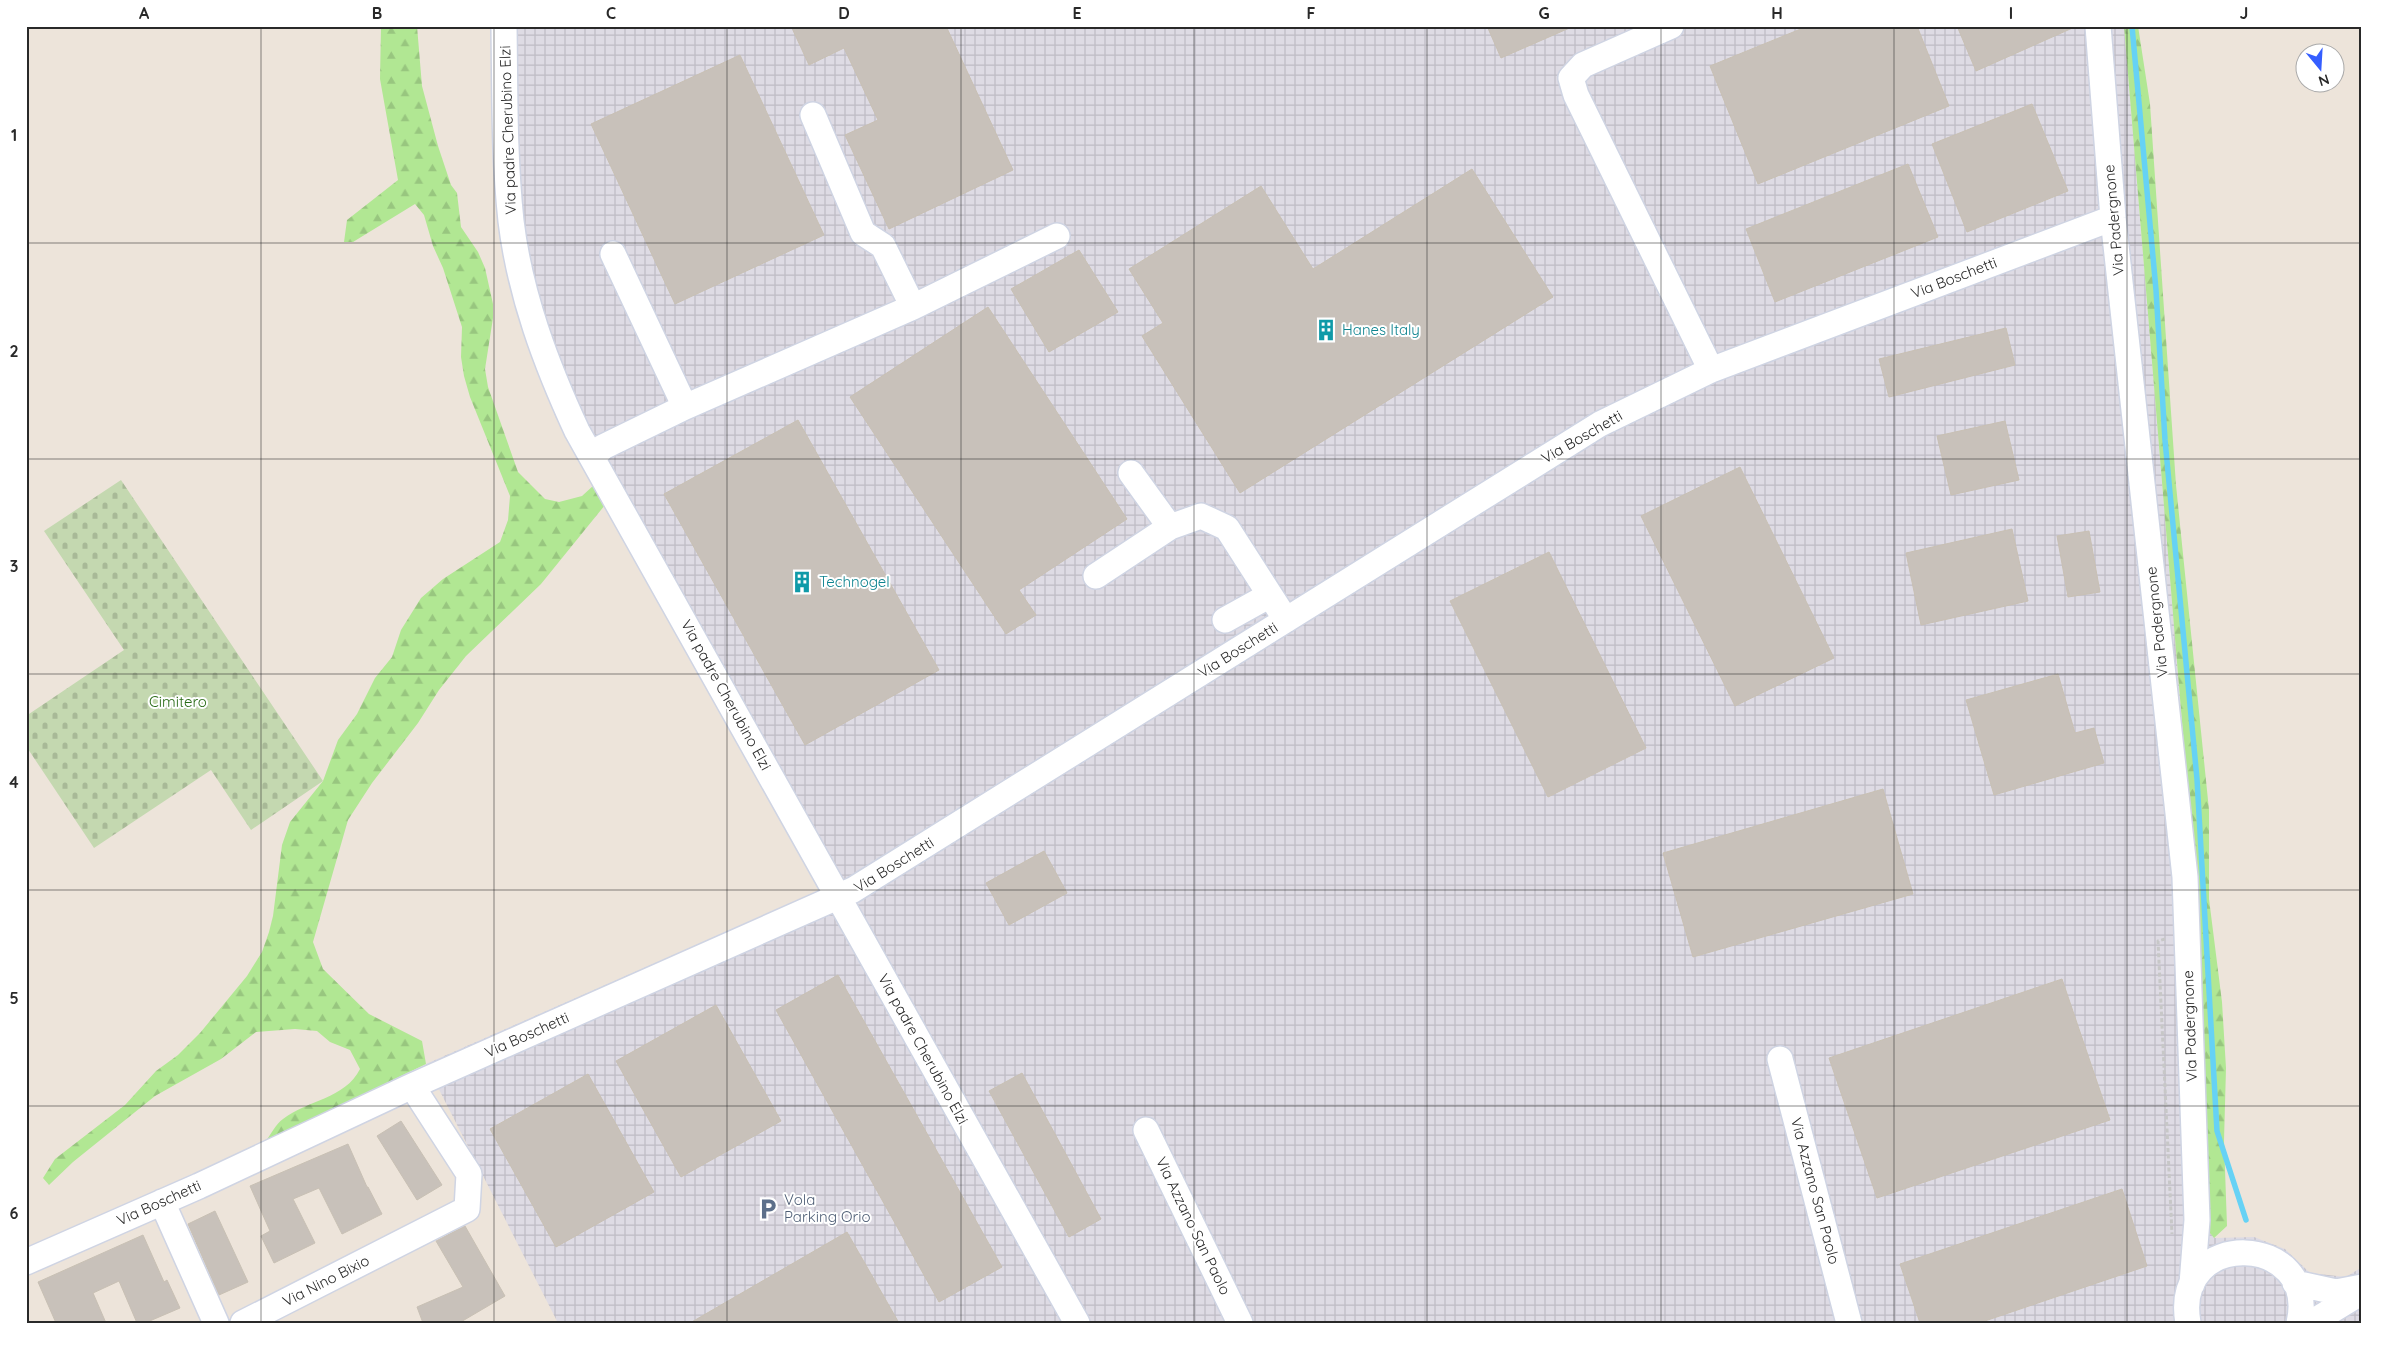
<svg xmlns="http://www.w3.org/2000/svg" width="2388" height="1349" font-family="Quicksand,sans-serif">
<defs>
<pattern id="industrial-grid" width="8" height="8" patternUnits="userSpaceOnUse" patternTransform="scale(1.25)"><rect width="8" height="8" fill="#dedbe4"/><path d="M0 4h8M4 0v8" fill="none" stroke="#bebcc4"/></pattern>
<pattern id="forest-firs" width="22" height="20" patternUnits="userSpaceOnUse" patternTransform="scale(1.25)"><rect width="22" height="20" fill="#b1e793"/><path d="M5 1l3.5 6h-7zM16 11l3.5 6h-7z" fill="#98c67f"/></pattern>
<pattern id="cemetery-stones" width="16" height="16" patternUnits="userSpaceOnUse" patternTransform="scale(1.25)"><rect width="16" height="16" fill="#c4d8b0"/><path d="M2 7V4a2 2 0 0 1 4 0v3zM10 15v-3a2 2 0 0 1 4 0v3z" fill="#a8b997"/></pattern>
</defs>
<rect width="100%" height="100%" fill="#ede4da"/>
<path fill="url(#industrial-grid)" d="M495,26H2124L2190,818L2210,1233L2215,1238L2254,1237L2285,1249L2310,1273L2346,1277L2362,1267V1323H558L426,1064L821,890L556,418L523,331L497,153Z"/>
<path fill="url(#forest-firs)" d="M381,26H417L422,86L438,146L451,185L457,193L461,227L478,252L485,268L493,304V318L485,369L488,387L518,472L545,499L559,502L582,496L594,485L605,505L541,584L466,656L439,690L418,723L372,783L348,820L313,942L323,969L369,1014L422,1041L426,1064L266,1141C271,1134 276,1124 283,1119C307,1100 345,1099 360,1069L350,1050L330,1042L317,1031L295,1029L256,1032L221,1059L155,1096L73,1162L49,1185L43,1178L55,1159L125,1105L156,1071L178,1055L200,1033L247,976L262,952L269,932L273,916L282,845L290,822L323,781L338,740L357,714L375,678L392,657L401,630L421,598L443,579L500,542L508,520L510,496L470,397L464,376L461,357L462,327L443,268L433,246L424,215L415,204L353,242H344L347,220L398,180L380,79Z
M2124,26H2138L2150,104L2176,485L2209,810V899L2222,1002L2226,1068L2224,1141L2227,1226L2214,1238L2210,1233L2190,818Z"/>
<path fill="url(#cemetery-stones)" d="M121,480L323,781L251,830L211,770L94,848L26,746V716L124,650L44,531Z"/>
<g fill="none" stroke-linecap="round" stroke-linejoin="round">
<path stroke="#66d2f5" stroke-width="5.5" d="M2132,26L2156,290L2165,440L2197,779L2217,1131L2246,1220"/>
</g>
<path fill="#c8c1ba" stroke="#c8c0b4" d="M791,26H946L1013,170L889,229L845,135L878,120L844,48L809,65Z
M1487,26H1574L1501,58Z
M1808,26H1917L1949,106L1758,184L1710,66Z
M1957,26H2077L1976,71Z
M740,55L824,235L675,304L591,124Z
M2032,104L2068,191L1967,232L1932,144Z
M1908,164L1938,237L1775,302L1746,229Z
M1472,169L1553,297L1240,493L1142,336L1163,323L1129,269L1261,186L1313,269Z
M1079,250L1118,312L1049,352L1011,289Z
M988,307L1127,519L1019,590L1036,615L1006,634L850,397Z
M2006,328L2015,365L1889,397L1879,359Z
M798,420L939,670L805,745L664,494Z
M2005,421L2019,480L1951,495L1937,436Z
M1740,467L1834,658L1735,706L1641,516Z
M2012,529L2028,601L1921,625L1906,553Z
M2089,531L2100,592L2068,597L2057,536Z
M1549,552L1646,748L1548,797L1450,601Z
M2058,674L2075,733L2094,728L2104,763L1994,795L1966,700Z
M1883,789L1913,894L1693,957L1663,853Z
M1044,851L1067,893L1009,925L986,883Z
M838,975L1002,1267L939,1302L776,1010Z
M2062,979L2110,1120L1877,1198L1829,1058Z
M716,1005L781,1121L681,1177L616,1061Z
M1022,1073L1101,1219L1069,1237L989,1091Z
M588,1074L654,1192L556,1247L490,1129Z
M401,1121L442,1185L417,1200L377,1136Z
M348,1144L367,1187H368L382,1214L342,1234L319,1188L293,1199L315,1243L274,1263L261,1236L270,1231L250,1186Z
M2122,1189L2147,1266L1979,1323H1920L1900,1264Z
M215,1211L248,1282L219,1295L188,1224Z
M465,1226L505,1296L459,1323H423L417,1307L463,1287L436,1241Z
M847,1232L899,1323H690Z
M143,1235L164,1282L167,1280L180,1308L145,1323H137L119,1281L93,1293L106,1323H56L38,1282Z"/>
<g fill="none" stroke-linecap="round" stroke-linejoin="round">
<g stroke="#cfd4e3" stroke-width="28">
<path id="minor" d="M504,26C505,91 504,156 511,221C520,295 546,364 577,431L1077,1323
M1671,26L1583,65L1571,78L1576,95L1711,370
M2098,26L2113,218L2185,877L2197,1220L2192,1284
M813,115L863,233L883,246L913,307
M613,254L685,407
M593,457L603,447L685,407L913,307L1057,236
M1131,473L1170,527
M1096,576L1170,527L1201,516L1227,528L1286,620
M1225,620L1270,595
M1780,1059L1849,1323
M1146,1130L1240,1323
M162,1202L216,1323
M26,1262L199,1186L412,1086L853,890L1600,424L1711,370L2113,218
M2295,1283L2336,1292L2362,1287
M243,1323L467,1209L469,1174L412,1086
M2188,1323C2171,1226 2320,1233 2299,1323
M2311,1323L2362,1292"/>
</g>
<path stroke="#c7c7c7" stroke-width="3" stroke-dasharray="4 2.5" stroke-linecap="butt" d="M2165,939L2158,941L2172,1234"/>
<use href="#minor" stroke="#fff" stroke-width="25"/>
</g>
<path fill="none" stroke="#292929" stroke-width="1" stroke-opacity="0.55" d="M261,26V1323M494,26V1323M727,26V1323M961,26V1323M1194,26V1323M1427,26V1323M1661,26V1323M1894,26V1323M2127,26V1323M26,243H2362M26,459H2362M26,674H2362M26,890H2362M26,1106H2362"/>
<defs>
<g id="building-bare" transform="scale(1.725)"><path d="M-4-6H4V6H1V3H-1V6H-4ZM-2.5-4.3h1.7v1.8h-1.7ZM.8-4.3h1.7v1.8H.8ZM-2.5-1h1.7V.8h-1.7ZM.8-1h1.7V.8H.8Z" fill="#0f9aa8" stroke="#fff" stroke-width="2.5" paint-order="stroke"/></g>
<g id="parking-bare" transform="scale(1.725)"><path d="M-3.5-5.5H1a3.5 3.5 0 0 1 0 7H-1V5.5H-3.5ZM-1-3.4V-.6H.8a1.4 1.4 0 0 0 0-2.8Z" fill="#5c6f8a" stroke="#fff" stroke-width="2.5" paint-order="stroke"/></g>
</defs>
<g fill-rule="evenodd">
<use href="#building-bare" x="1326" y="330"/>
<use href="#building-bare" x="802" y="582"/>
<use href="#parking-bare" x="768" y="1209"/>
</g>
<g text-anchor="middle" stroke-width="4" stroke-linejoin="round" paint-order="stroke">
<g font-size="15" fill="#292929" stroke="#fff">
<text transform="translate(508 130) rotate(-92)" y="5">Via padre Cherubino Elzi</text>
<text transform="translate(2114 220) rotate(-95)" y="5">Via Padergnone</text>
<text transform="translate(1954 278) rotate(-21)" y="5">Via Boschetti</text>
<text transform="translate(1582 437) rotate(-30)" y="5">Via Boschetti</text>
<text transform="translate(2157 622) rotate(-96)" y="5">Via Padergnone</text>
<text transform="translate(1238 650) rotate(-32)" y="5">Via Boschetti</text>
<text transform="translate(726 695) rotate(61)" y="5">Via padre Cherubino Elzi</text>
<text transform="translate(894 865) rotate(-32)" y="5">Via Boschetti</text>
<text transform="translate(2190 1026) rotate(-92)" y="5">Via Padergnone</text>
<text transform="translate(527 1035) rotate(-24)" y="5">Via Boschetti</text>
<text transform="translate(923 1049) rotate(61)" y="5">Via padre Cherubino Elzi</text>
<text transform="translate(1815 1191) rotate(75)" y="5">Via Azzano San Paolo</text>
<text transform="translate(159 1203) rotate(-24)" y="5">Via Boschetti</text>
<text transform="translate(1193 1226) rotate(64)" y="5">Via Azzano San Paolo</text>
<text transform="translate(326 1281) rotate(-27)" y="5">Via Nino Bixio</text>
</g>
<g font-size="15" fill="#0d838f" stroke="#fff" text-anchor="start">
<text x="1342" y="335">Hanes Italy</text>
<text x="819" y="587">Technogel</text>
</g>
<g font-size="15" fill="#286a15" stroke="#fff">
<text x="178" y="707">Cimitero</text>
</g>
<g font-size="15" fill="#4e5e75" stroke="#fff" text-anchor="start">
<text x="784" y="1205">Vola<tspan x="784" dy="17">Parking Orio</tspan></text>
</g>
</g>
<rect width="2388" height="1349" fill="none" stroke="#ffffff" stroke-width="55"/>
<g transform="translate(2320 68) rotate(162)"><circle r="24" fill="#ffffff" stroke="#a9a9a9"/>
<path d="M0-4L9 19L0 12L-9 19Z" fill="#355eff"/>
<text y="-8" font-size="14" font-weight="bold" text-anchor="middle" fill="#292929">N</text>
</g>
<rect x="28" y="28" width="2332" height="1294" fill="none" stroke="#292929" stroke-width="2"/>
<g font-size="16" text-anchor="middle" font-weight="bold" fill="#292929">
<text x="144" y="19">A</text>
<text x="377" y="19">B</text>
<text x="611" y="19">C</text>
<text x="844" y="19">D</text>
<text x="1077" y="19">E</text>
<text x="1311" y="19">F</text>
<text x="1544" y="19">G</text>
<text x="1777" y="19">H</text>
<text x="2011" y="19">I</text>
<text x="2244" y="19">J</text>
<text x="14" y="141">1</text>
<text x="14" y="357">2</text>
<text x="14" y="572">3</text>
<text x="14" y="788">4</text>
<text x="14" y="1004">5</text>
<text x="14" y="1219">6</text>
</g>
</svg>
